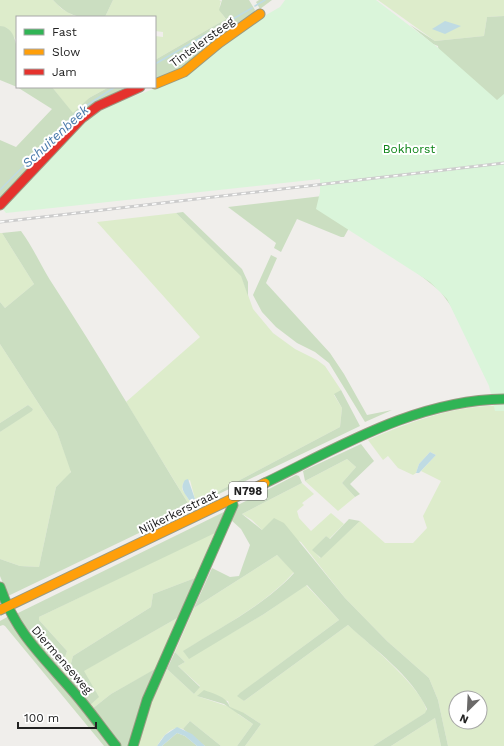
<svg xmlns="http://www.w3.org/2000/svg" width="504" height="746" font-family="'Work Sans',sans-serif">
<rect width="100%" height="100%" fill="#f0eeeb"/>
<path fill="#ddeccb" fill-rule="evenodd" d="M0,0H53L62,9L76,17H17V41L7,28L0,26Z
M113,0H219L221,1C218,8 221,13 226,19L155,60V36L163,37V32L155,31V17H105Z
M378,0H504V16L487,17L484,36L435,41Z
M52,87H109L89,98L73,114Z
M176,213L241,275L253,309L273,333L295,349L317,360L325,366L341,390L334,395L342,408L340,427L223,489L191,508L126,402L200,337L97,222ZM190,480L195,499L193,501L189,500L182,489L183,483Z
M0,233H2L34,284L5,308L0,302Z
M0,344L57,432L71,470L70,474L56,487L39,567L20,566L0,559V432L33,409L28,405L0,423Z
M504,406V746H448L438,700L429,678L387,641L345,598L301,542L262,530L252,520L242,514L302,483L314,494L302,503L304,505L297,511L299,518L311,531L331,513L344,524L329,539L326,536L313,550L320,558L360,521L385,543H413L427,528L423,516L441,481L421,471L436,455L430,452L419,464L416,473L413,475L398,468L388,456L383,460L368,440C410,422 457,404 504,406ZM456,698H480V722H456Z
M347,459L356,467L342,483L355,497L338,511L305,481Z
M215,532L195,578L153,594L151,607L73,656L67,677L61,670L67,651L39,620V617Z
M277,555L294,572C265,605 221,627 184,651L189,658L264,614L306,585L339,620L238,695L244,701L348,625C366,641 425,690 427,712L373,746H245L261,724L244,713L238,714L253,724L237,746H221L190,721L183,729C172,724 162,737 157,746H135L142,733L149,708L167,669L194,694L200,686L178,666L185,662L175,652L194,608ZM197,696L228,701L230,707Z
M179,617L156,669L111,694L92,709L89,706L83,671Z
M435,718L441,746H391Z"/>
<path fill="#cbdec1" d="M53,0H113L105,17C80,17 72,20 53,0Z
M222,0H249L255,10L253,13L228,29L177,72L155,80V60L226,19L219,10Z
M259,0H272L260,9L256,2Z
M504,16V114L440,61L438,46L433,44L410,25L435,41L484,36L487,17Z
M0,26C23,27 17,71 17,87L0,80Z
M17,87H52L73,113L89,98L109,87H126L102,99L81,115L18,179L0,202V140L16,147L52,109Z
M416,185L493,388L451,306L440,291L410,267L349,228L344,237H341L297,219L281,252L274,248L276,243L228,207Z
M183,212L242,269L248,282V296L241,276L176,213Z
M21,231C33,247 40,264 50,280C99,355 144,432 191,508L8,596L0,576V559L20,566L39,567L56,487L71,472L57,432L0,344V302L5,308L34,284L2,233Z
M271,255L277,258L266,283L330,353L344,374L367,415L392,410L365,422L329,363L315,352L297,343L276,327L262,312L253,295Z
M341,390L360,426L194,506L223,489L340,427L342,408L334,394Z
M28,405L33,409L32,411L0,432V423Z
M361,444L374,461L350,484L360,494L355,497L342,483L356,467L347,459L305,481L303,471Z
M296,475L299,476L302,483L242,514L262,530L274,518L284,523L345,598L387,641L429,678L438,700L448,746H441L435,718L391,746H373L425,713L427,709C411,675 375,650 348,625L244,701L237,696L240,693L339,620L307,585L264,614L189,659L183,651C221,627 265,605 294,573L277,555L194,608L212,568L230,577L239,576L250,545L241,529L231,520L234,507Z
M230,509L132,746H121L92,709L111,694L155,669L179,617L84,671L99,697L89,706L67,678L73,656L151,607L153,594L195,578L215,533L39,617V620L67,651L61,670L29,636L16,614Z
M349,519L360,521L321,558L312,550L326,536L330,539Z
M9,616L114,746H104L5,626L3,625L0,626V621Z
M175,652L185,662L178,666L200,687L194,694L167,669Z
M204,690C214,694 226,696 230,707L244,713L261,724L245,746H237L253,724L224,704L197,696Z
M190,721L221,746H205L183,729Z
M177,733L185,736L197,746H162Z"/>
<path fill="#daf5da" d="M285,0H376L436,46L497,100L504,94V411H495L489,386L447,299L430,282L316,209L320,192V179L6,213L1,207L94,114L129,98L181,79L227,41L249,25L280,7Z"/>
<path fill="#bfdbe3" d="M445,21L461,26L445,34L432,29Z
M430,452L436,455L419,473H416L419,464Z
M188,479L195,499L193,501L189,500C185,493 179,489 185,480Z
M177,727L192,734L205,746H197L185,736L177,733L162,746H157L165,735Z"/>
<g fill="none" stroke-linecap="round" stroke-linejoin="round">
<path stroke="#bfdbe3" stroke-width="1.5" d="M255,6L265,0
M155,64L252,8
M0,190L78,111L115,87"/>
<g stroke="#999a82" stroke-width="11">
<path id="fast" d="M265,483C341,446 417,400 504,399
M0,587C15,631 41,655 71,689C87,707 101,727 116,746
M133,746L147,700L233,505L231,500"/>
</g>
<g stroke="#999a82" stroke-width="11">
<path id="slow" d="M155,84L184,72L219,43L260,14
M0,610L265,483"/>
</g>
<g stroke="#999a82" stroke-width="11">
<path id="jam" d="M0,205L82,118L98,106L140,87"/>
</g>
<use href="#fast" stroke="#30b455" stroke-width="9"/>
<use href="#slow" stroke="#ff9f0a" stroke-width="9"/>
<use href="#jam" stroke="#e5322d" stroke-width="9"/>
<g stroke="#ccc" stroke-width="3">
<path id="rail" d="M0,222L504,163"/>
</g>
<use href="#rail" stroke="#fff" stroke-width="1.5" stroke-dasharray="4.5" stroke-linecap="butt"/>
</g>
<g text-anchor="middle" stroke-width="4" stroke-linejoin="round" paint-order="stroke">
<rect fill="#fff" stroke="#646464" stroke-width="1" x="229" y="482" width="38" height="18" rx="3"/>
<g font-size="11" font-weight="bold" fill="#222">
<text x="248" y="495">N798</text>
</g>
<g font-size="12" fill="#222" stroke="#fff">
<text transform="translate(202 42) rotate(-36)" y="4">Tintelersteeg</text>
<text transform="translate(178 512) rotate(-26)" y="4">Nijkerkerstraat</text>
<text transform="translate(62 660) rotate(49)" y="4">Diermenseweg</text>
</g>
<g font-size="12" fill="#0c8416" stroke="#fff">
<text x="409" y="153">Bokhorst</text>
</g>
<g font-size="13" font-style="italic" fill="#4a7aab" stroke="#fff">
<text transform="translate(55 136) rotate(-43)" y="5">Schuitenbeek</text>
</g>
</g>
<rect x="16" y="16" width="140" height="72" fill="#ffffff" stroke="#a7a7a7"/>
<rect x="24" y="29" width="20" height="6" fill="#30b455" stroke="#a7a7a7"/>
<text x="52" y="36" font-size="12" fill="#222222">Fast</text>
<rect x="24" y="49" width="20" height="6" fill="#ff9f0a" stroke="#a7a7a7"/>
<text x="52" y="56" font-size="12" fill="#222222">Slow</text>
<rect x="24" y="69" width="20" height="6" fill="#e5322d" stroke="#a7a7a7"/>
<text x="52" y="76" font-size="12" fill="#222222">Jam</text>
<g transform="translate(468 710) rotate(204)"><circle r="19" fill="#ffffff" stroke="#a7a7a7"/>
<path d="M0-3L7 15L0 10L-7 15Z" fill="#6a6968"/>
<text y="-6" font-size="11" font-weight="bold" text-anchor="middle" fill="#222222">N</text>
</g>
<path d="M18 722v6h78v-6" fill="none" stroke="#222222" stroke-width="2"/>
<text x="24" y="722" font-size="12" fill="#222222" stroke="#ffffff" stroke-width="3" paint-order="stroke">100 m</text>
</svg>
